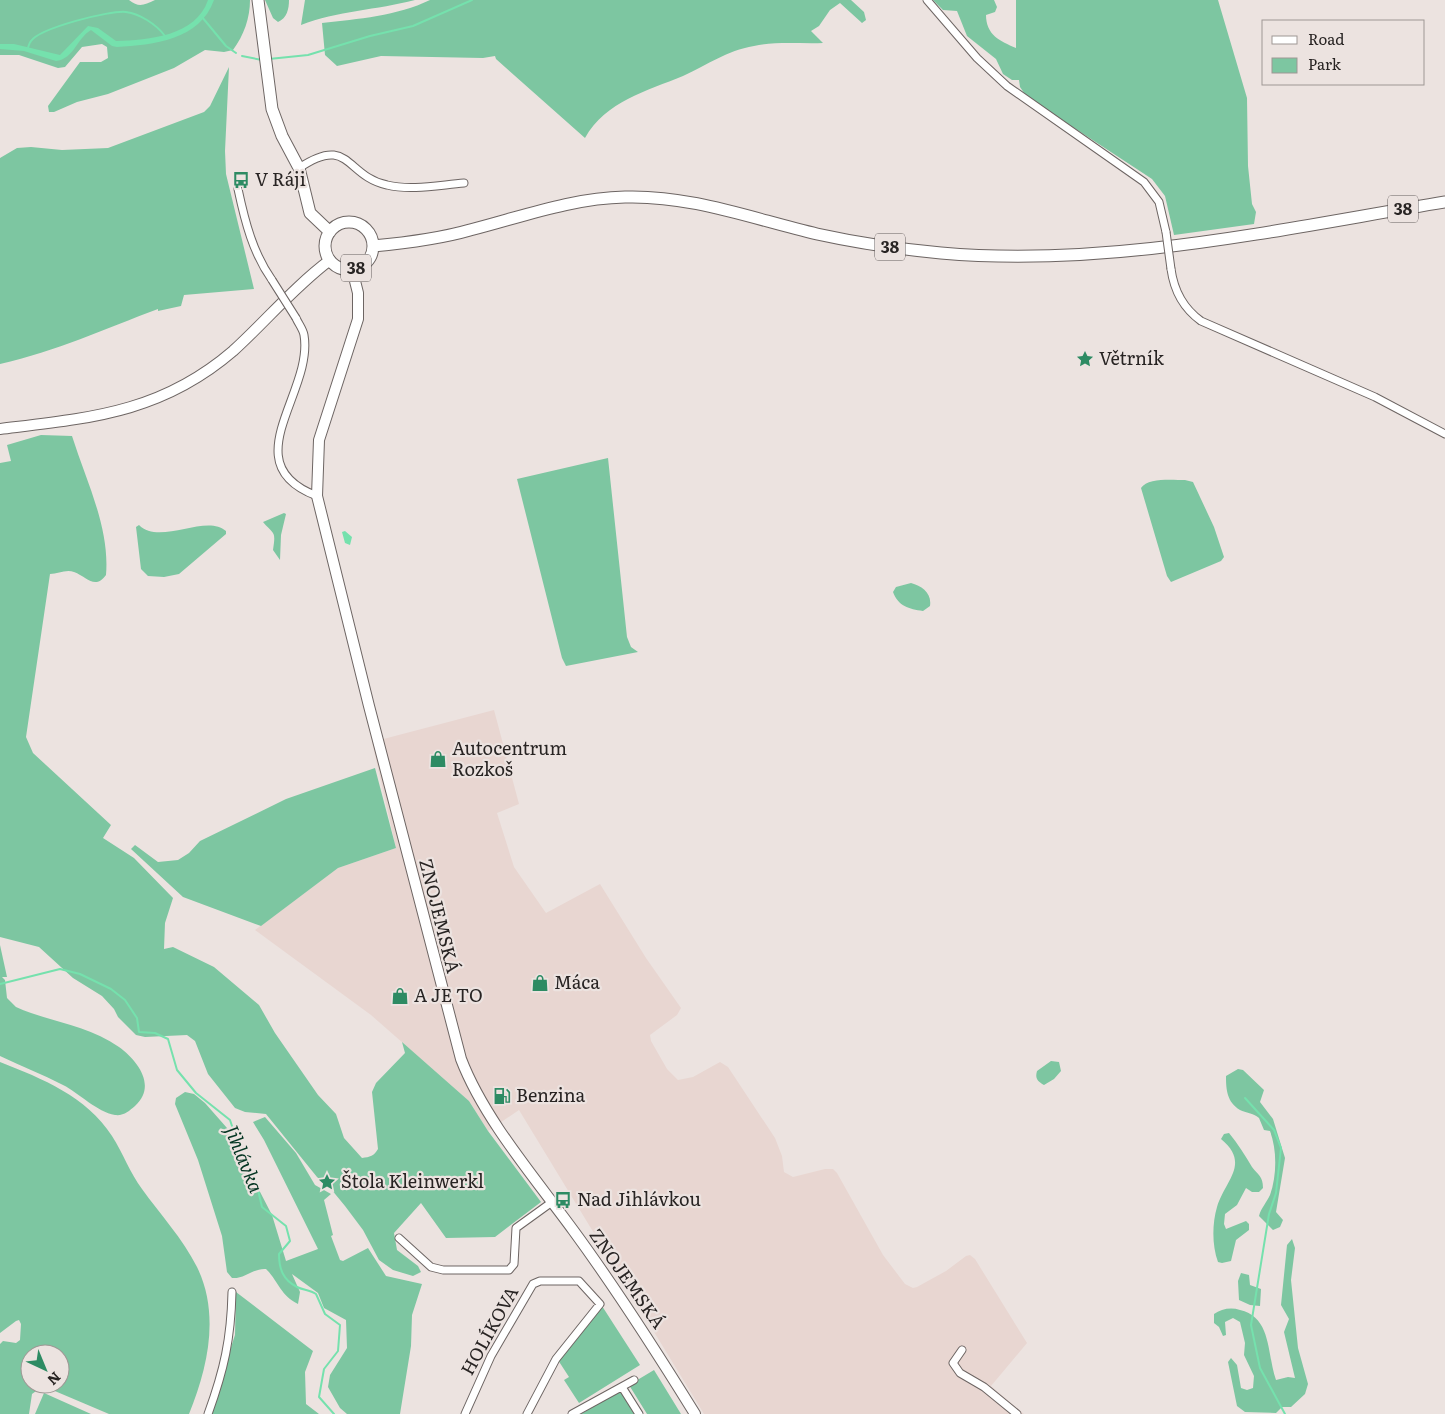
<svg xmlns="http://www.w3.org/2000/svg" width="1445" height="1414" font-family="Literata,serif">
<rect width="100%" height="100%" fill="#ece3e0"/>
<path fill="#e8d6d1" d="M494,710L519,804L497,813L514,867L546,913L600,884L646,958L681,1008L677,1015L650,1035L651,1041L667,1069L678,1080L693,1077L720,1062L728,1067L775,1138L782,1156L784,1172L793,1177L825,1169H833L837,1173L883,1255L905,1284L913,1288L917,1287L946,1271L966,1256L970,1255L975,1259L1027,1343L991,1386L1024,1414H704L519,1110L488,1131L469,1101L371,1015L255,930L338,868L396,848L372,742Z"/>
<path fill="#7dc6a1" fill-rule="evenodd" d="M0,0H129C139,8 144,5 155,0H250C250,18 244,35 233,50L224,52L205,50L174,68L108,94L77,102L54,112H49L48,106L80,62H101L108,58L107,47L102,44L82,47L65,67L58,68L19,55H0Z
M265,0H289C289,9 287,18 278,22L273,18Z
M305,0H415C377,10 337,11 301,25Z
M430,0H851L864,12L866,20L862,23L840,3L830,10L819,26L811,31L823,43C801,44 776,41 754,46C726,51 709,64 683,76C647,91 606,101 585,138L496,59L495,56L483,58L381,56L337,66L325,55L322,23C358,19 397,16 430,0Z
M933,0H994L997,7L995,12L986,15C986,35 1000,41 1016,48V0H1218L1247,98L1248,166L1252,204L1256,212L1254,224L1174,235L1165,196L1152,179L1027,97L1020,87L1019,80H1012L1003,74L996,59L967,36L957,11L943,10Z
M229,67L225,151L226,174L254,289L184,295L181,306L158,311V309C104,329 57,351 0,364V158L17,148L31,147L62,150L108,148L204,112L210,106Z
M41,435L72,436C86,481 110,527 106,575C95,590 87,577 74,572C66,569 58,574 50,574L26,737L33,753L111,825L103,838L134,858L173,898L165,923L164,949L173,947L214,967L259,1005L275,1033L318,1095L336,1114L344,1138L362,1158C370,1157 374,1156 378,1149L372,1092L376,1083L405,1053L402,1042L469,1101L488,1131L541,1202L495,1237L446,1238L421,1203L394,1233L397,1250L418,1266L421,1272L413,1276L393,1270L379,1260L363,1230L345,1206L331,1189L317,1177L266,1114L245,1112L235,1108L208,1074L195,1041L187,1035L145,1037L136,1035L118,1017L114,1009L102,996L73,978L39,947L0,937V463L11,461L7,445Z
M608,458L627,637L631,647L638,652L566,666L562,658L517,479Z
M1185,480L1193,482L1214,527L1224,557L1221,561L1171,582L1167,576L1141,488C1148,477 1174,480 1185,480Z
M284,513L286,514L281,535L280,560L273,550C276,530 274,535 263,522Z
M139,525C160,546 206,513 226,531V534L179,574L164,577L148,576L141,569L136,527Z
M911,583C922,586 932,593 930,606L923,611C909,609 898,606 893,592L896,587Z
M375,768L396,848L338,868L261,926L183,897L131,849L135,845L158,862L178,860L189,853L200,841L286,799Z
M0,945L7,977H2L5,980L7,998L16,1007C49,1022 88,1025 119,1047C138,1061 157,1086 135,1106C129,1111 124,1116 115,1115C97,1112 79,1093 63,1085C42,1074 21,1066 0,1056Z
M1051,1061L1059,1062L1061,1071L1054,1079L1044,1085C1037,1081 1035,1078 1037,1071Z
M0,1062C43,1079 86,1096 112,1136C123,1153 130,1173 142,1189C160,1214 183,1239 197,1267C220,1314 208,1367 189,1414H109L43,1386L32,1394L29,1414H0V1344L3,1341L16,1343L20,1340L21,1324L19,1320L16,1321L0,1333ZM30,1354H60V1384H30Z
M1238,1069L1243,1070L1264,1090L1260,1102L1273,1119L1285,1158L1276,1212L1283,1220L1280,1227L1273,1230L1259,1216C1261,1208 1267,1202 1270,1195C1277,1175 1277,1150 1270,1131L1264,1130L1259,1118C1253,1113 1246,1113 1240,1110C1227,1102 1226,1090 1226,1076Z
M185,1092L194,1094L205,1103L227,1128L272,1215L286,1261L318,1249L264,1140L253,1122L265,1117L296,1153L315,1185L331,1194L324,1200L333,1235L331,1236L340,1260L343,1261L368,1248L386,1276L422,1284L412,1315L411,1346L400,1414H347L340,1408L328,1387L330,1375L347,1348L346,1320L324,1308L318,1293L292,1274L300,1292L298,1304C280,1295 279,1282 266,1269C253,1268 245,1279 232,1278L227,1272L222,1236L198,1160L175,1104L176,1098Z
M1229,1133C1238,1144 1245,1155 1252,1167C1258,1175 1263,1176 1263,1188L1259,1192H1252L1246,1188L1237,1205L1225,1214L1224,1224L1226,1229L1246,1221L1249,1224V1230L1236,1240L1231,1261L1222,1263L1218,1262C1212,1246 1212,1224 1217,1207C1225,1180 1251,1164 1221,1139L1224,1134Z
M1292,1239L1295,1248L1291,1280L1298,1348L1308,1384L1305,1394L1291,1407H1282L1276,1413L1245,1412L1237,1406L1228,1362L1231,1358L1237,1365L1241,1388L1247,1390L1253,1388L1254,1376L1244,1355L1245,1343L1240,1322L1233,1318L1225,1322L1226,1335L1223,1336L1219,1327L1214,1323V1314C1221,1309 1231,1307 1240,1310C1272,1317 1267,1355 1276,1380L1288,1377L1295,1378L1284,1332L1289,1319L1281,1305L1287,1245Z
M1241,1273L1249,1275L1250,1285L1261,1289L1260,1306L1250,1305L1239,1300L1238,1281Z
M236,1292L313,1351L305,1372L306,1404L319,1414H209L235,1335Z
M602,1306L640,1365L579,1403L564,1380L569,1377L558,1360Z
M654,1370L681,1414H647L629,1385Z
M618,1392L623,1393L636,1414H581Z
M44,1393L91,1414H35Z"/>
<path fill="#75e1ad" d="M208,0H214C200,40 153,45 117,47L112,46L91,30C77,38 74,59 56,61L24,51L0,49V44H14L60,55L88,26L98,28L116,41C149,40 196,36 208,0Z
M345,531L352,537L350,545L345,543L342,532Z"/>
<g fill="none" stroke-linecap="round" stroke-linejoin="round">
<path stroke="#75e1ad" stroke-width="2" d="M202,17L226,46L236,53
M28,48C29,45 29,43 31,41C40,28 110,10 126,12C140,14 156,24 165,36
M242,56L262,60
M269,59L308,55L370,36L413,26L472,0
M0,984L60,969L80,974L111,989L125,1000L137,1018L139,1032L155,1033L168,1039L177,1070L196,1093L230,1120L240,1150L255,1177L262,1207L286,1226L290,1241L279,1254C279,1269 283,1280 297,1287C303,1290 310,1290 316,1294L325,1314L340,1325L338,1351L324,1369L319,1397L334,1414
M1245,1098L1274,1130L1281,1148L1276,1193L1269,1214L1251,1325L1260,1368L1285,1414"/>
<g stroke="#6d6563" stroke-width="9">
<path id="street" d="M927,0L977,58L1007,86L1144,182L1159,202L1166,232
M299,168C350,134 345,176 387,185C411,191 439,185 464,183
M238,189C245,222 253,253 272,280
M1171,269C1174,291 1183,308 1201,321L1375,397L1445,434
M296,318C298,323 303,329 304,335C314,393 232,464 317,496
M399,1238L431,1267L443,1270H509L514,1264L516,1228L552,1202
M962,1350L953,1363L960,1373L984,1387L1017,1414
M622,1387L639,1414
M208,1414C224,1370 231,1339 232,1292
M465,1414L491,1356L533,1284L540,1281H579L600,1304L556,1359L527,1414
M572,1414L634,1380"/>
</g>
<g stroke="#6d6563" stroke-width="12">
<path id="secondary" d="M352,269L358,293V319L319,440L317,496L369,706L461,1059C484,1119 535,1178 573,1230C617,1290 656,1351 695,1414
M0,429C90,418 161,413 233,351C266,321 294,287 330,260"/>
</g>
<g stroke="#6d6563" stroke-width="13">
<path id="primary" d="M258,0L272,109L282,136L299,168L310,213L330,232
M325 246a24 24 0 1 1 48 0a24 24 0 1 1-48 0Z
M373,246C405,243 439,239 470,230C521,217 572,198 625,197C691,195 753,219 817,234C858,243 899,249 941,253C1109,268 1280,229 1445,202"/>
</g>
<use href="#street" stroke="#fff" stroke-width="7"/>
<use href="#secondary" stroke="#fff" stroke-width="10"/>
<use href="#primary" stroke="#fff" stroke-width="11"/>
<g stroke="#6d6563" stroke-width="9" stroke-linecap="butt">
<path id="street-bridge" d="M1166,232L1171,269
M272,280L296,318"/>
</g>
<use href="#street-bridge" stroke="#fff" stroke-width="7"/>
</g>
<defs>
<g id="bus-bare" transform="scale(1.35)"><path d="M-5-6H5V4H4V6H2V4H-2V6H-4V4H-5ZM-3.5-4V0h7V-4ZM-3.5 1.2v1.5H-2V1.2ZM2 1.2v1.5H3.5V1.2Z" fill="#2d8b63" stroke="#ece3e0" stroke-width="2.5" paint-order="stroke"/></g>
<g id="sight-bare" transform="scale(1.35)"><path d="M0-6L1.8-2.2L6-1.7L2.9 1.2L3.7 5.4L0 3.3L-3.7 5.4L-2.9 1.2L-6-1.7L-1.8-2.2Z" fill="#2d8b63" stroke="#ece3e0" stroke-width="2.5" paint-order="stroke"/></g>
<g id="shop-bare" transform="scale(1.35)"><path d="M-5-2.5h2.3a2.7 3.5 0 0 1 5.4 0H5L5.5 6h-11ZM-1.5-2.5h3a1.5 2.3 0 0 0-3 0Z" fill="#2d8b63" stroke="#ece3e0" stroke-width="2.5" paint-order="stroke"/></g>
<g id="fuel-bare" transform="scale(1.35)"><path d="M-5.5-6h7V0h2V4h1.3V-2.5L3-4.5l.8-.8L6-3V5H2.5V1h-1V6h-7ZM-4.2-4.7v3.2H.2V-4.7Z" fill="#2d8b63" stroke="#ece3e0" stroke-width="2.5" paint-order="stroke"/></g>
</defs>
<g fill-rule="evenodd">
<use href="#bus-bare" x="241" y="180"/>
<use href="#sight-bare" x="1085" y="359"/>
<use href="#shop-bare" x="438" y="759"/>
<use href="#shop-bare" x="540" y="983"/>
<use href="#shop-bare" x="400" y="996"/>
<use href="#fuel-bare" x="502" y="1096"/>
<use href="#sight-bare" x="327" y="1182"/>
<use href="#bus-bare" x="563" y="1200"/>
</g>
<g text-anchor="middle" stroke-width="4.5" stroke-linejoin="round" paint-order="stroke">
<g fill="#ece3e0" stroke="#635d5c" stroke-width="1">
<rect x="1388" y="195.5" width="30" height="27" rx="4"/>
<rect x="875" y="233.5" width="30" height="27" rx="4"/>
<rect x="341" y="254.5" width="30" height="27" rx="4"/>
</g>
<g font-size="16" font-weight="bold" fill="#282423">
<text x="1403" y="215">38</text>
<text x="890" y="253">38</text>
<text x="356" y="274">38</text>
</g>
<g font-size="18" fill="#282423" stroke="#ece3e0" text-anchor="start">
<text x="255" y="186">V Ráji</text>
<text x="1099" y="365">Větrník</text>
<text x="452" y="755">Autocentrum<tspan x="452" dy="21">Rozkoš</tspan></text>
<text x="554" y="989">Máca</text>
<text x="414" y="1002">A JE TO</text>
<text x="516" y="1102">Benzina</text>
<text x="341" y="1188">Štola Kleinwerkl</text>
<text x="577" y="1206">Nad Jihlávkou</text>
</g>
<g font-size="18" fill="#282423" stroke="#ece3e0">
<text transform="translate(439 916) rotate(76)" y="6">ZNOJEMSKÁ</text>
<text transform="translate(627 1279) rotate(55)" y="6">ZNOJEMSKÁ</text>
<text transform="translate(490 1331) rotate(-61)" y="6">HOLÍKOVA</text>
</g>
<g font-size="19" font-style="italic" fill="#043522" stroke="#ece3e0">
<text transform="translate(244 1159) rotate(68)" y="7">Jihlávka</text>
</g>
</g>
<rect x="1262" y="20" width="162" height="65" fill="#ece3e0" stroke="#9e9794"/>
<rect x="1272" y="36" width="25" height="8" fill="#ffffff" stroke="#9e9794"/>
<text x="1308" y="45" font-size="15" fill="#282423">Road</text>
<rect x="1272" y="58" width="25" height="15" fill="#7dc6a1" stroke="#9e9794"/>
<text x="1308" y="70" font-size="15" fill="#282423">Park</text>
<g transform="translate(45 1369) rotate(136)"><circle r="24" fill="#ece3e0" stroke="#9e9794"/>
<path d="M0-4L9 19L0 12L-9 19Z" fill="#2d8b63"/>
<text y="-8" font-size="14" font-weight="bold" text-anchor="middle" fill="#282423">N</text>
</g>
</svg>
